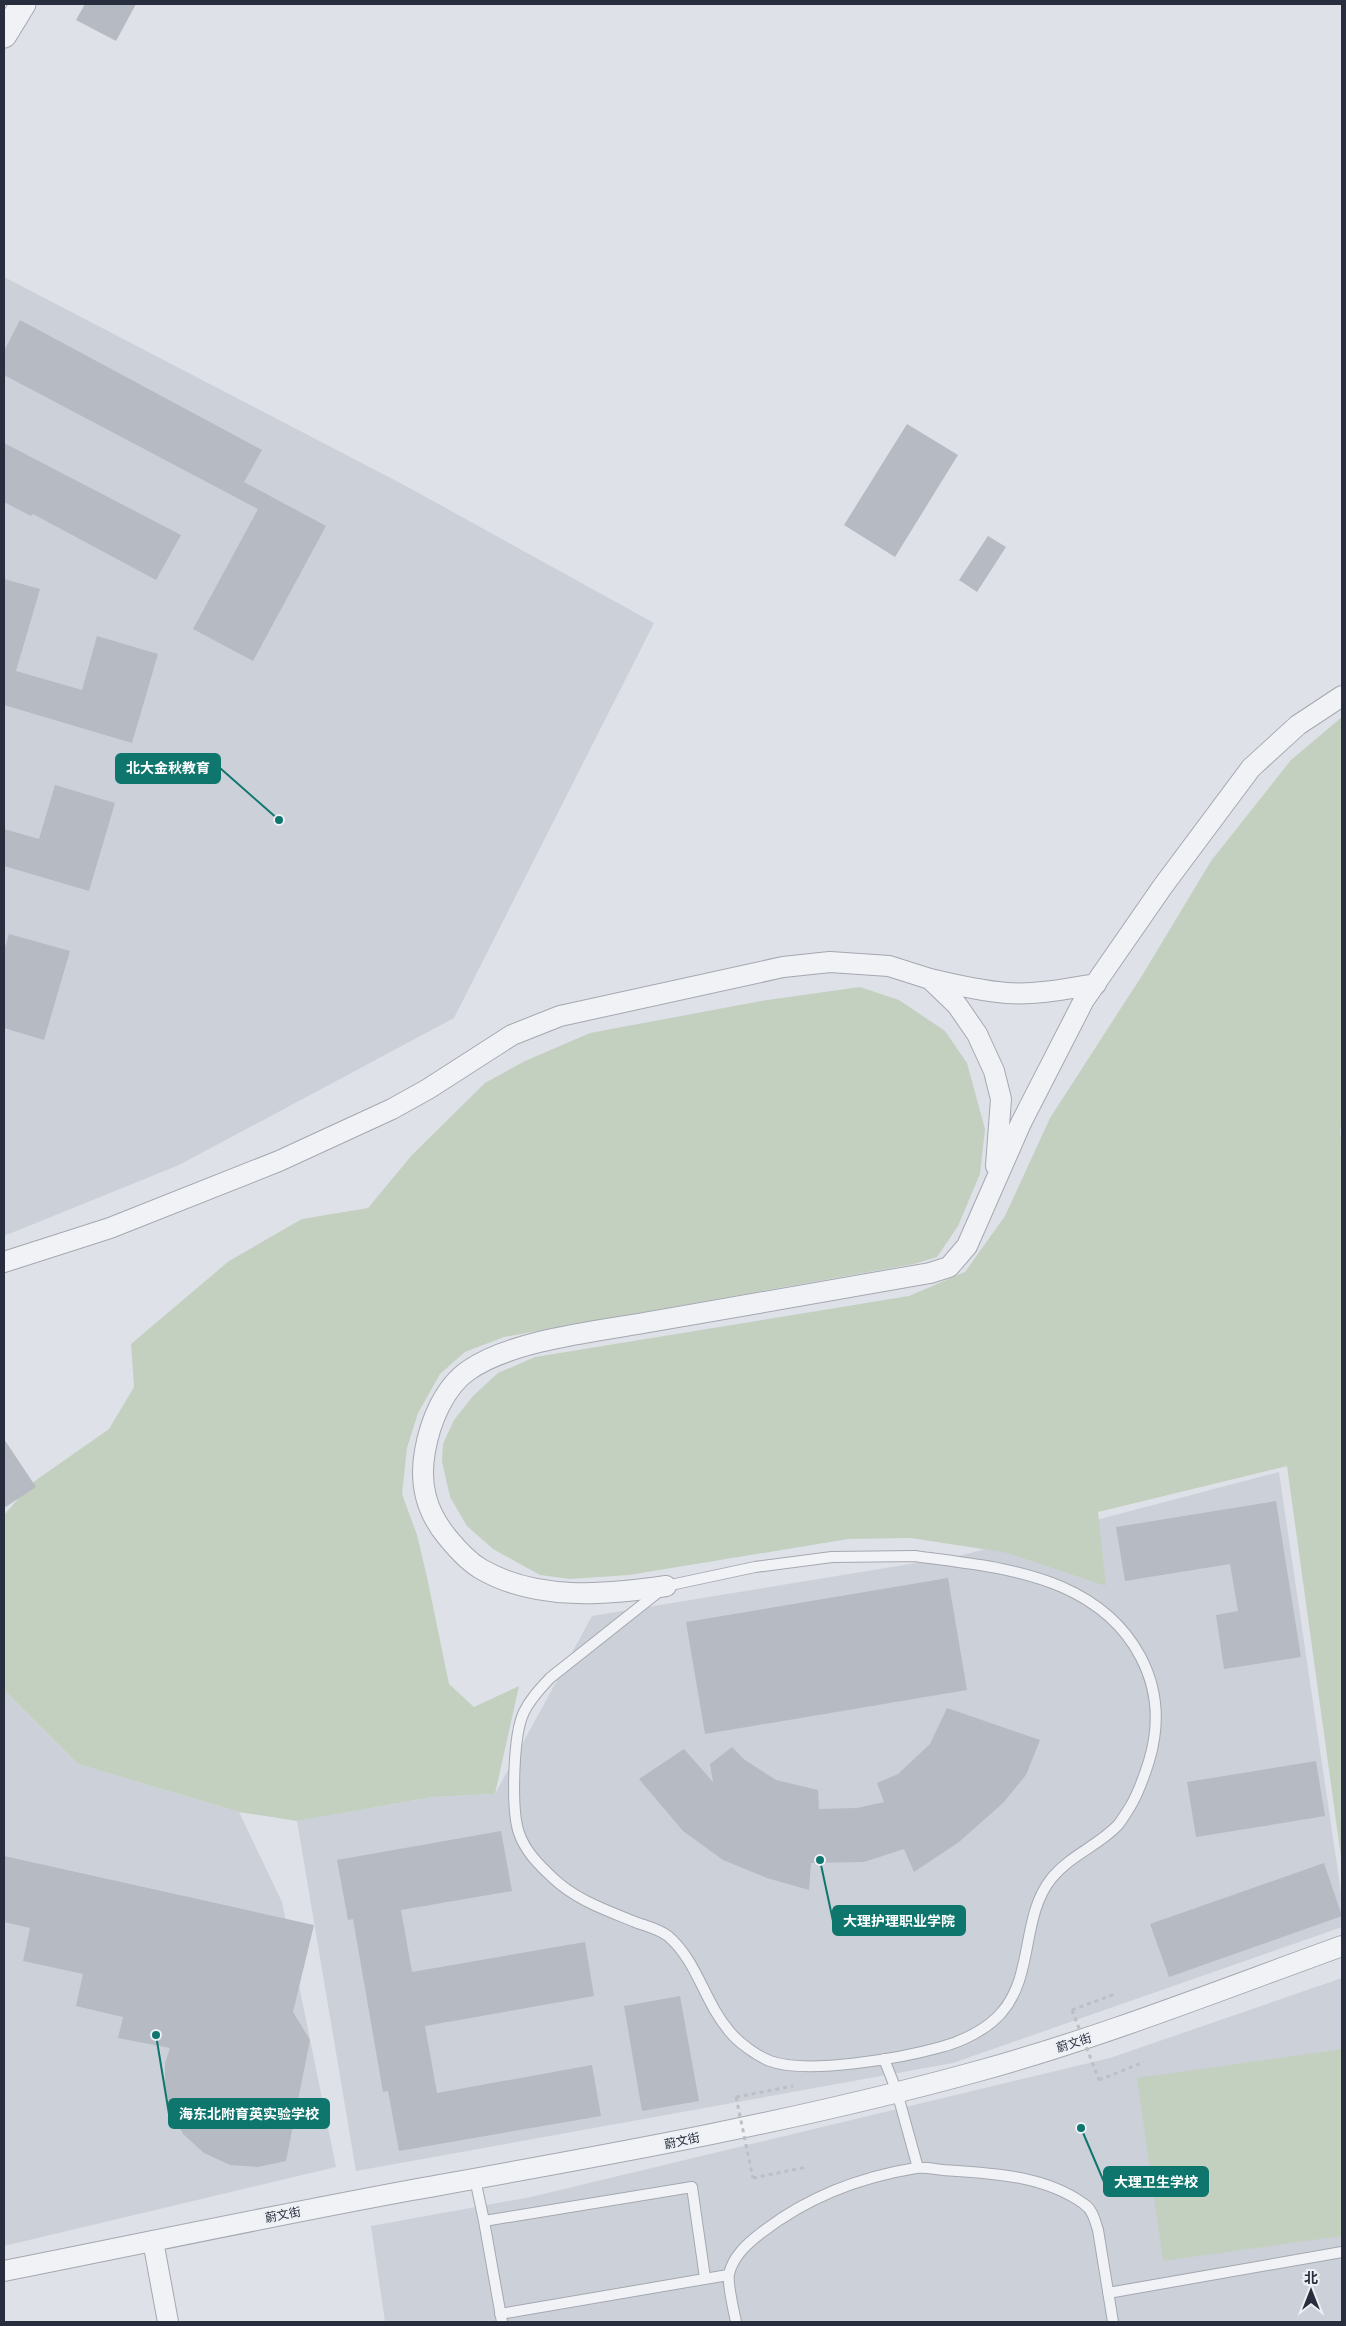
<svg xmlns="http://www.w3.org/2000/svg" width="1346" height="2326" font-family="'Open Sans','Noto Sans SC',sans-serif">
<rect width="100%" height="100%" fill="#dee1e7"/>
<path fill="#ccd0d9" d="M4,277L404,485L654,623L454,1018L179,1165L4,1236Z
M1279,1472L1342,1899V1927L953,2063L356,2171L297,1821L433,1797L495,1794L592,1616L959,1556Z
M4,1690L78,1764L239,1812L282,1902L336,2167L4,2246Z
M1342,1978V2322H385L371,2226L531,2197L1110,2058Z"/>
<path fill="#c3d0c0" d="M1342,717V1124L1340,1130L1342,1148V1864L1287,1466L1098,1512L1106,1586L1008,1553L911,1538L848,1539L629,1575L570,1579L540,1575L493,1549L467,1526L450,1497L442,1461L443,1444L454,1420L473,1396L498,1373L535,1357L909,1296L965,1272L1005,1216L1050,1118L1143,974L1211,861L1291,760Z
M860,987L899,1000L945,1031L967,1063L985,1129L980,1174L958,1226L937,1257L914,1264L504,1337L465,1352L440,1374L418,1413L407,1448L402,1494L417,1535L427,1577L449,1684L474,1707L519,1686L495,1794L433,1797L297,1821L239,1812L78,1764L4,1690V1515L32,1483L109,1429L134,1387L131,1344L229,1261L302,1219L368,1208L412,1155L485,1083L525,1061L590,1033L761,1001Z
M1342,2049V2236L1163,2261L1137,2078Z"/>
<path fill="#b6bac3" d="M85,4H136L116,41L76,20Z
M20,320L262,450L244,482L326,526L253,661L193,629L258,509L4,375V351Z
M907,424L958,455L895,557L844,525Z
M4,443L181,535L156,580L33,514L31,516L4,502Z
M988,536L1006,547L977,592L959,580Z
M4,579L40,589L16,671L82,690L97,636L158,654L132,743L4,705Z
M55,785L115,803L89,891L4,866V829L39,839Z
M9,934L70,951L44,1040L4,1028V951Z
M4,1439L36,1487L4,1508Z
M1276,1501L1301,1657L1224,1669L1216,1615L1238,1611L1230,1564L1125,1581L1116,1527Z
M948,1578L967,1690L705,1734L686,1622Z
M947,1708L1040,1740L1026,1775L1003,1803L959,1842L914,1872L904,1849L864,1862L811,1863L809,1890L767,1878L723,1860L683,1831L639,1779L684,1749L713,1782L710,1764L732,1747L745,1760L776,1780L818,1790L819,1809L857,1808L884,1802L877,1783L898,1774L930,1744Z
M1316,1761L1325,1816L1196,1837L1187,1782Z
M501,1831L512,1891L401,1910L412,1972L585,1942L594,1996L425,2026L437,2093L592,2065L601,2116L399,2151L388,2091L383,2092L353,1919L348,1920L337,1860Z
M4,1856L314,1925L293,2012L310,2040L286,2161L258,2167L230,2165L204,2153L183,2134L169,2108L165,2093V2063L170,2048L118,2038L123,2017L76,2006L83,1974L23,1961L30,1928L4,1922Z
M1324,1863L1342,1916L1169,1977L1150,1924Z
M680,1996L699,2101L642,2111L624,2006Z"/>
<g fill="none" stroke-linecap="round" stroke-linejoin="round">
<g stroke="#a4a8b1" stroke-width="12">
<path id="service" d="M915,1556C964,1563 1015,1567 1062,1587C1133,1618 1172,1685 1149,1761C1144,1777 1139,1792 1130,1807C1126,1813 1122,1820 1118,1825C1098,1846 1069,1856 1051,1879C1021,1917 1034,1975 1002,2012C988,2029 961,2042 941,2047C902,2058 807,2075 770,2061C757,2056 739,2043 730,2032C704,2002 698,1962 668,1936C659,1929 646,1926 635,1922C606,1910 576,1900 553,1878C539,1865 525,1851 519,1833C511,1810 513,1734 524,1712C530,1699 540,1689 550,1678L666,1586L755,1567L832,1557Z
M884,2059L897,2092L918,2168
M475,2179L484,2221L502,2322
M484,2221L692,2187L705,2278
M1108,2293L1342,2252
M500,2314L728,2275
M736,2322C734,2311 727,2284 729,2274C733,2256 748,2243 761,2233C806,2198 860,2177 916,2168C925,2167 934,2169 943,2170C990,2173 1044,2175 1084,2204C1093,2210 1095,2221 1098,2230L1113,2322"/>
</g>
<g stroke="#a4a8b1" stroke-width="22">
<path id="minor" d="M930,979C955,985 981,991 1007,993C1037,995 1066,989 1096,984
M4,1262L110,1228L279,1161L392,1109L428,1089L512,1035L560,1016L783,967L830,962L889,966L930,979L957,1005L977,1034L994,1071L1001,1099L996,1166
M666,1586C606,1595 536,1601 481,1569C469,1562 457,1549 448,1538C426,1512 419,1484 425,1451C430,1422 444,1387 469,1370C514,1339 601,1331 655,1321C747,1305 839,1289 930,1273L949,1267L967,1246L1021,1123L1084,1000L1163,886L1251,768L1298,725L1342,696
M153,2241L168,2322
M4,2271C140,2244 276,2215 412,2190C601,2156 790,2123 975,2072C1100,2038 1220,1990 1342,1946"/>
</g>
<g stroke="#a4a8b1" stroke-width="27">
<path id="tertiary" d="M4,35L23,4"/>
</g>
<path stroke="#bdbfc5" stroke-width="3" stroke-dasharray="4 4" stroke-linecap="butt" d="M1072,2010L1115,1994
M1099,2080L1144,2062
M736,2097L793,2086
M753,2178L807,2167"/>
<use href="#service" stroke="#f1f2f5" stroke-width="10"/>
<use href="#minor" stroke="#f1f2f5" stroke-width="20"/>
<use href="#tertiary" stroke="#f1f2f5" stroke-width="25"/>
<path stroke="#bdbfc5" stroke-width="3" stroke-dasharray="4 4" stroke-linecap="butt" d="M1072,2010L1099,2080
M736,2097L753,2178"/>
</g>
<g text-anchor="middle" stroke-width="4.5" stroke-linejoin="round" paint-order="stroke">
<g font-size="12" fill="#282e3d" stroke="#edf0f5">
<text transform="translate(1074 2043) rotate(-18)" y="4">蔚文街</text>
<text transform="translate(682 2141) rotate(-12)" y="4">蔚文街</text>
<text transform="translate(283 2215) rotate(-11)" y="4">蔚文街</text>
</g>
</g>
<path fill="none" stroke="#0f766e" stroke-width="2" d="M279 820L220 768M820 1860L833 1921M156 2035L169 2114M1081 2128L1104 2182"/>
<g fill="#0f766e" stroke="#edf0f5" stroke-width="2">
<circle cx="279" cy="820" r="5"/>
<circle cx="820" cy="1860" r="5"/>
<circle cx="156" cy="2035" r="5"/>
<circle cx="1081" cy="2128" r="5"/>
</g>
<g fill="#0f766e" stroke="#0f766e" stroke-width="2">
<rect x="116" y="754" width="104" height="29" rx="5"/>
<rect x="833" y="1906" width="132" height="29" rx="5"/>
<rect x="169" y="2099" width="160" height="29" rx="5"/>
<rect x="1104" y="2167" width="104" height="29" rx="5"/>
</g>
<g font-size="14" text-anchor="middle" font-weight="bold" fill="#fff">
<text x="168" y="773">北大金秋教育</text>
<text x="899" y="1926">大理护理职业学院</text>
<text x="249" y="2119">海东北附育英实验学校</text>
<text x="1156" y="2187">大理卫生学校</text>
</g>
<rect width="1346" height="2326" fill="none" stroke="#282e3d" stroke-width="10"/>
<g transform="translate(1311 2291)" stroke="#edf0f5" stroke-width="4" paint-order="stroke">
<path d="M0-4L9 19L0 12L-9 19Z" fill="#282e3d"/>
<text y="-8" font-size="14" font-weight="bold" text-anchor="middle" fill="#282e3d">北</text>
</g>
</svg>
